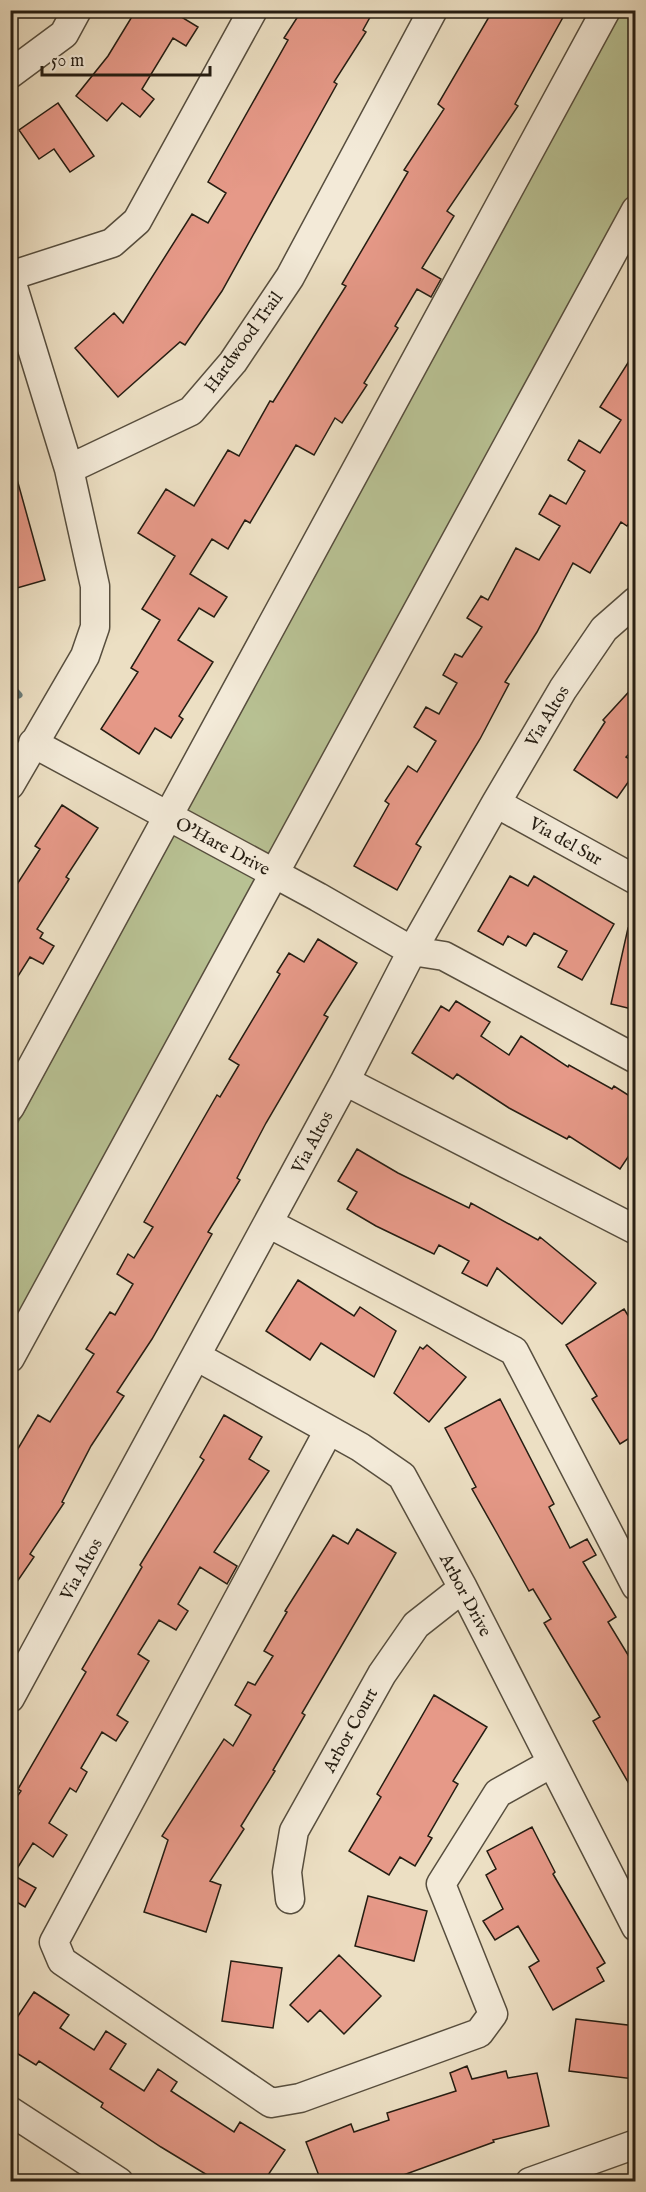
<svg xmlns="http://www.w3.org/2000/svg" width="646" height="2192" font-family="'IM FELL English',serif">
<rect width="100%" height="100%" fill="#ecdfc3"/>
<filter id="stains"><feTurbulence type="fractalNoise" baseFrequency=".00333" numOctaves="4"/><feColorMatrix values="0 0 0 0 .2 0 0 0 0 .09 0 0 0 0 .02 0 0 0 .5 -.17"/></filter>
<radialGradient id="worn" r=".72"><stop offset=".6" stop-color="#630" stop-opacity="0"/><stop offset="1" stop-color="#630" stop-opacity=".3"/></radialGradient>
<path fill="#b8c193" stroke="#6e6f52" stroke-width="1.5" d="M621,11H635V200L11,1349V1135Z"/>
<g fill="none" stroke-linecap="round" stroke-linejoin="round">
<path stroke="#6b7c77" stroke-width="7" d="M10,685L19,695"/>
</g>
<path fill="#e69988" stroke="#251d12" stroke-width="1.5" d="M136,10H170L198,27L186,46L173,38L142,89L154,99L140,117L122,103L107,121L76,96L108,56Z
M302,10H374L363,30L366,32L334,82L337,84L222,291L185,345L180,342L118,397L75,348L114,313L123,323L192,214L208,223L226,193L208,182L288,40L284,38Z
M493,10H567L515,104L518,106L447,211L454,216L422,268L441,279L431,297L417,289L395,326L398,328L364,383L367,385L342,423L335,418L314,455L296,445L250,523L245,520L228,549L212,539L190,574L227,597L214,617L199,608L178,640L213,662L179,716L183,719L171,738L155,728L139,754L101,729L138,672L131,668L160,620L142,609L175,556L138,533L166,489L194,506L228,450L239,456L270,401L273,402L346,286L342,284L408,172L404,170L444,109L438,104Z
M58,103L94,156L70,172L54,149L39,159L19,130Z
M636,350V513L627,526L621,522L590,573L573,563L537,632L505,682L509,684L480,739L416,844L421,847L397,890L354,866L389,804L385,801L408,766L417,772L436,741L414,727L426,707L439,714L457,683L443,675L455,654L462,657L482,627L467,618L481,596L488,600L516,548L539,560L560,526L539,514L550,495L566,504L585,471L568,460L579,440L600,453L621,420L600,407Z
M10,472H15L45,580L10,590Z
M636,684V747L626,757L636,763V771L617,798L574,770L605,722L603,720Z
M62,805L98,828L66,877L69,879L37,929L43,933L40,938L54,946L43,964L30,957L10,989V895L40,849L35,846Z
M510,876L528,886L534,876L614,924L582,980L558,967L567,951L534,933L526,946L508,936L503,945L478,931Z
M628,928L636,929V1010L611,1004Z
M318,939L357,963L324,1015L328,1017L266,1123L237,1178L240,1180L208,1232L212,1234L152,1339L117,1392L124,1396L91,1446L62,1502L64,1503L30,1554L34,1557L10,1592V1462L38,1415L50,1422L94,1354L86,1349L110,1312L115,1315L133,1284L117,1274L128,1254L134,1258L153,1227L144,1222L217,1095L220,1097L239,1065L229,1059L280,974L277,972L289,953L304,962Z
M456,1001L490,1022L481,1036L509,1055L521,1036L568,1067L569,1065L612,1089L614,1086L636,1100V1145L620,1169L569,1136L567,1139L509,1108L457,1074L453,1079L412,1053L441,1006L449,1011Z
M357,1149L398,1173L469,1208L471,1203L538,1240L540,1237L596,1283L562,1324L497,1268L487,1286L462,1273L469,1261L439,1245L434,1254L376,1226L347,1209L357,1192L338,1181Z
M298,1280L354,1316L360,1307L396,1331L374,1377L321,1343L310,1360L266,1331Z
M624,1309L636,1328V1434L620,1444L592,1399L597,1396L566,1345Z
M427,1345L466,1377L429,1422L394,1393L420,1347L423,1349Z
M500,1399L554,1504L549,1507L570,1548L587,1539L596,1555L583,1562L616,1617L608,1622L636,1668V1796L593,1721L600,1717L544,1623L551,1619L533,1589L529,1591L498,1535L472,1489L476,1487L445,1428Z
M224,1415L262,1437L249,1459L269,1471L214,1552L237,1566L227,1584L200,1567L178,1604L188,1611L176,1630L159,1620L138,1654L149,1661L117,1715L128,1722L116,1741L102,1732L81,1768L87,1772L76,1792L70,1788L49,1823L67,1835L53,1857L33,1843L13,1875L36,1888L25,1907L10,1898V1807L21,1791L18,1789L86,1672L82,1669L142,1567L140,1565L204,1460L200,1457Z
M357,1529L396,1553L302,1713L305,1715L273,1770L275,1771L241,1826L244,1829L210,1881L221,1885L206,1932L144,1912L168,1840L162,1836L224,1739L233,1746L251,1715L235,1705L248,1682L255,1685L273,1656L264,1651L287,1612L285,1611L333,1535L348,1544Z
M434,1695L487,1727L453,1781L458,1784L428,1836L432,1838L415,1866L400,1857L389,1875L349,1851L381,1797L377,1794Z
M532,1827L555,1872L553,1874L605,1963L597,1968L604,1981L553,2010L529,1967L539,1961L518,1926L495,1940L483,1921L503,1909L486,1875L496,1869L487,1851Z
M368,1896L427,1911L414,1961L355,1946Z
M339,1955L381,1996L344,2034L320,2010L308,2022L290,2005Z
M231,1961L282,1968L273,2028L222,2021Z
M34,1992L69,2015L60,2028L94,2050L106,2031L126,2044L110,2069L144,2091L158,2069L177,2082L171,2091L234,2132L240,2122L285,2150L264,2181H217L161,2147L101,2107L103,2103L39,2061L36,2065L10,2049V2028Z
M576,2019L636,2026L634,2079L569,2071Z
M467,2066L472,2079L506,2071L508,2078L537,2073L549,2126L493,2140L494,2142L387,2181H321L306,2142L351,2124L354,2132L389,2120L387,2113L456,2091L450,2073Z"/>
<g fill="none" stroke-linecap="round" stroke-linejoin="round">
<g stroke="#574e3e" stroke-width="31">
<path id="minor" d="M10,74L64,34L77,10
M10,276L112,243L137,221L253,10
M10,277L69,469L95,586V627L85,656L10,785
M69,469L191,411L233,362L290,277L433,10
M33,743L318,897L412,951L444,956L636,1059
M496,803L636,880
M345,1081L636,1230
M10,1107L606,10
M268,1223L514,1351L636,1586
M196,1356L360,1447L402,1476L463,1588L636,1927
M10,1358L636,210
M329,1430L54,1942L62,1961L271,2103L300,2098L479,2033L493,2014L441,1884L498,1793L552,1763
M10,1698L345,1081L412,951L496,803L563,689L604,629L636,601
M290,1899L287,1872L294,1831L382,1674L416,1625L463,1588
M10,2111L119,2182
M530,2182L636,2144"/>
</g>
<use href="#minor" stroke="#f3ead8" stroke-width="28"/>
</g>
<g text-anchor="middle" stroke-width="5" stroke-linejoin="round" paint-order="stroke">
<g font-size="18" fill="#251d12" stroke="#f3ead8">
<text transform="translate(243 342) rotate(-54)" y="6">Hardwood Trail</text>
<text transform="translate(547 716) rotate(-59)" y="6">Via Altos</text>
<text transform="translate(566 841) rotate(29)" y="6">Via del Sur</text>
<text transform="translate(223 846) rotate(28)" y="6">O'Hare Drive</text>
<text transform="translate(312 1142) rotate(-62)" y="6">Via Altos</text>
<text transform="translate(81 1569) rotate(-61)" y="6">Via Altos</text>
<text transform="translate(466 1595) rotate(62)" y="6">Arbor Drive</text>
<text transform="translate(350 1730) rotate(-61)" y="6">Arbor Court</text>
</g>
</g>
<rect width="646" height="2192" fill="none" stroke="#ecdfc3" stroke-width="36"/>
<rect x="12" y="12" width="622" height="2168" fill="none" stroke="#251d12" stroke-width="3"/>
<rect x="18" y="18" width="610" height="2156" fill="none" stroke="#251d12" stroke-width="1.5"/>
<path d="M42 66v9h168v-9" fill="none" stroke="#251d12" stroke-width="3"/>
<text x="51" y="66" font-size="18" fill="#251d12" stroke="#f3ead8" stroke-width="4.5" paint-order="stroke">50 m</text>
<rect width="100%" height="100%" filter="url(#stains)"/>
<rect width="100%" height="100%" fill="url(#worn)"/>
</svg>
